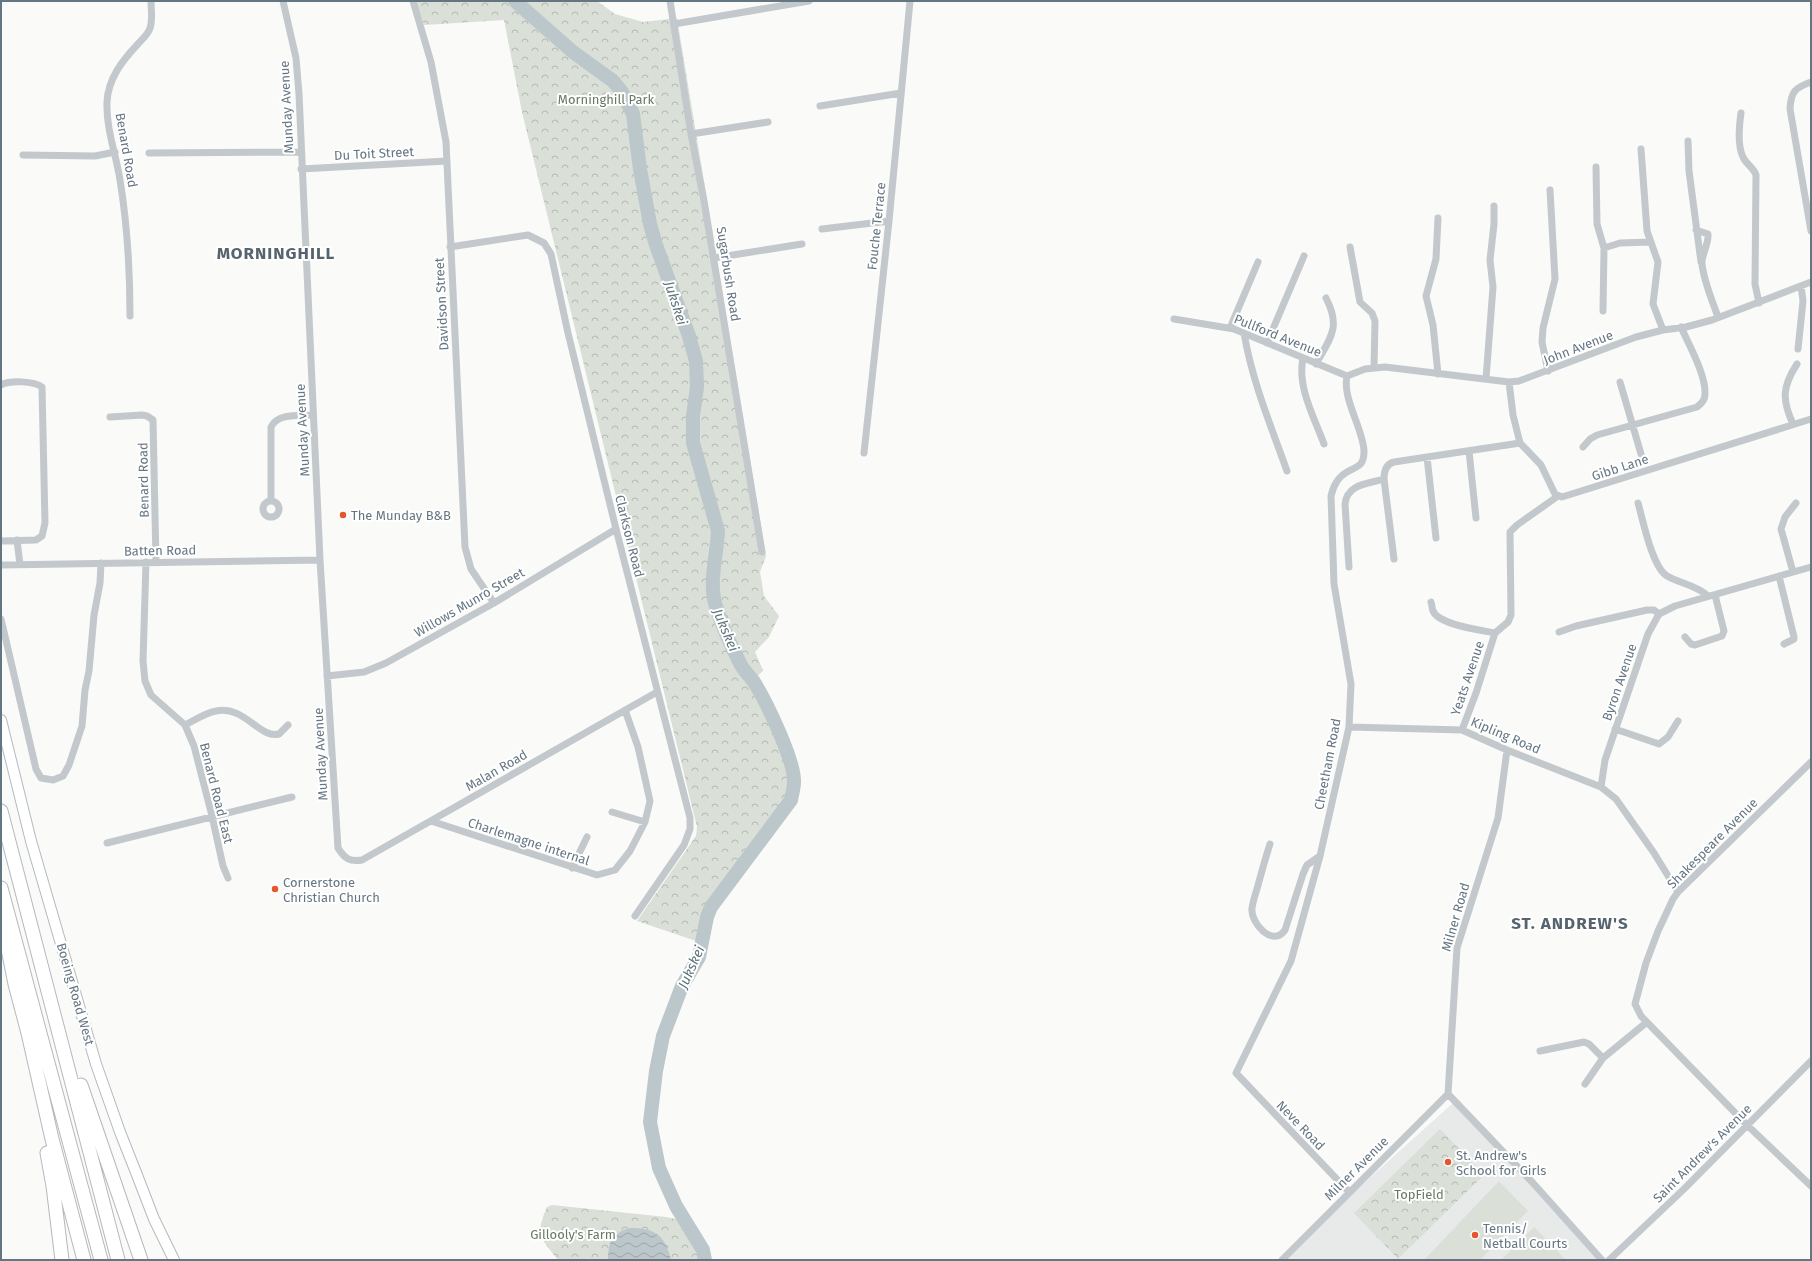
<svg xmlns="http://www.w3.org/2000/svg" width="1812" height="1261" font-family="'Fira Sans',sans-serif">
<defs>
<pattern id="park-crowns" width="20" height="18" patternUnits="userSpaceOnUse"><rect width="20" height="18" fill="#dadfd7"/><path d="M2 6a3 3 0 1 1 6 0M12 15a3 3 0 1 1 6 0" fill="none" stroke="#b4b9b4"/></pattern>
<pattern id="water-waves" width="16" height="10" patternUnits="userSpaceOnUse"><rect width="16" height="10" fill="#bbc7cb"/><path d="M0 5q4-4 8 0t8 0" fill="none" stroke="#9ca6aa"/></pattern>
</defs>
<rect width="100%" height="100%" fill="#fafaf8"/>
<path fill="#e8e9e9" d="M1453,1103L1604,1260H1287L1355,1191Z"/>
<path fill="url(#park-crowns)" d="M416,1H597L615,14L643,22L677,18L766,556L760,572L764,596L779,616L769,637L755,652L763,670L754,681L789,755L794,782L791,800L711,907L707,917L702,943L637,921L696,836L697,827L522,112L504,20L424,25Z
M1440,1129L1484,1175L1398,1259L1354,1213Z
M552,1205L666,1217L681,1220L691,1236L699,1260H558C540,1237 535,1235 547,1207Z"/>
<path fill="#dadfd7" d="M1499,1181L1528,1211L1480,1260H1424Z
M1534,1227L1566,1260H1501Z"/>
<path fill="url(#water-waves)" d="M630,1228C655,1228 665,1235 671,1260H608C608,1242 612,1233 630,1228Z"/>
<g fill="none" stroke-linecap="round" stroke-linejoin="round">
<path stroke="#bbc7cb" stroke-width="14" d="M515,1L573,52L613,81L622,92L633,114L640,169L650,224L656,245L689,336L696,361L697,387L693,416V443L718,531C717,554 709,581 715,603C721,624 731,646 741,665C744,671 750,676 754,682C766,701 795,761 794,782C794,788 792,794 791,800L711,907L707,917L699,957L682,986L663,1036L656,1071L650,1122L659,1168L676,1206L703,1250L705,1260"/>
<g stroke="#b3babf" stroke-width="12">
<path id="secondary" d="M1,720L31,841L96,1064L120,1132L137,1175L154,1219L174,1260"/>
</g>
<g stroke="#b4b9bd" stroke-width="15">
<path id="highway" d="M1,811L118,1260
M1,888L101,1260
M3,924L15,984L28,1033L52,1139L84,1260
M81,1085L141,1260
M47,1153L53,1186L62,1260"/>
</g>
<path stroke="#c3c8cc" stroke-width="7" d="M283,1L296,58L299,94L320,560L338,848C345,859 350,862 362,860L657,692
M413,1L431,62L446,142L465,547L471,569L494,603
M670,1L691,134L704,201L762,552
M674,24L809,1
M1811,82C1795,88 1791,91 1790,109L1811,231
M820,106L901,93
M1741,113C1739,127 1737,145 1743,157C1746,164 1754,168 1756,175L1755,284L1759,303
M691,134L768,122
M1688,141L1689,171L1701,262
M1641,149L1647,231L1658,262L1653,304L1663,330
M149,153L301,152
M23,155L95,156L115,152
M1596,167L1597,224L1604,248L1603,311
M301,169L447,161
M822,229L889,221
M1696,230L1708,234C1709,244 1701,256 1702,264C1704,282 1712,300 1718,317
M450,247L528,235L544,243L551,254L568,333L616,529L690,818V829L684,845L635,916
M1350,247L1360,302L1372,313L1375,321L1374,368
M1604,248L1620,243L1651,242
M714,258L802,244
M130,316C130,273 127,223 120,180C116,154 106,129 107,102C108,79 122,61 137,45C142,39 148,35 150,28C153,20 151,10 151,1
M1174,319L1234,329L1347,376
M1230,328L1258,262
M1244,333C1252,381 1271,426 1287,471
M1267,343L1304,256
M1798,349L1803,301L1801,286
M1303,358C1297,387 1314,417 1324,444
M1316,364C1331,337 1341,327 1326,298
M1548,371L1542,342L1543,328L1555,279L1550,190
M1438,374L1433,325L1426,296L1436,259L1438,218
M1347,376C1342,399 1363,428 1364,451C1364,467 1357,466 1347,472C1338,477 1333,487 1331,496L1334,584L1351,684L1349,727L1320,856L1291,961L1236,1073L1349,1192
M1347,376L1365,369L1385,367L1509,382L1519,381L1636,337L1663,330L1686,327L1712,320L1811,282
M1486,379L1493,287L1490,260L1494,224V206
M1509,382L1513,415L1520,443L1541,465L1555,494L1562,497L1811,419
M1620,382L1641,454
M1,385C10,380 34,381 42,387L45,523L42,536L36,540L1,541
M110,417L142,415L147,416L153,420L156,562
M1793,424C1782,400 1782,387 1797,364
M1583,447L1590,439L1597,435L1697,407C1702,403 1705,400 1705,394C1706,375 1689,345 1681,327
M1469,451L1476,518
M864,453L889,221L910,1
M1427,457L1436,538
M271,500V427C278,413 299,416 313,415
M263 509a8 8 0 1 1 16 0a8 8 0 1 1-16 0Z
M1638,503C1643,520 1652,567 1667,576C1681,584 1696,585 1708,596
M17,540L20,565
M1394,559L1384,479C1384,472 1386,464 1394,462L1520,443
M146,562L143,661L145,681L151,695L185,725L194,746L212,816L223,866L228,878
M1,565L320,560
M1349,567L1345,504C1347,484 1367,484 1384,479
M1793,572L1781,529L1785,517L1796,503
M1779,576L1794,637V639L1784,644
M1431,602C1432,605 1432,609 1433,611C1439,625 1481,630 1495,633L1508,622L1511,615L1510,532L1517,525L1558,496
M1,619L36,769L41,778L53,780L63,776L69,765L82,726L85,690L89,671L94,615L100,583L101,563
M1559,632L1576,626L1647,610H1654L1659,614
M1685,637L1691,644L1695,645L1722,636L1724,631L1715,595
M327,676L364,672L386,663L494,603L616,529
M185,725C195,720 205,713 216,711C245,705 259,739 279,734L288,725
M1349,727L1462,730L1507,750L1601,787L1616,799L1654,853L1678,892
M1615,729L1659,744L1668,737L1678,721
M1462,730L1476,693L1495,633
M1811,762L1678,892L1673,899L1658,931L1646,963L1635,1004L1641,1016L1747,1125L1811,1186
M1601,787L1605,760L1648,634L1659,614L1675,606L1811,567
M612,812L645,822
M431,821L597,875L615,870L630,851L645,822L650,801L638,747L625,710
M107,843L292,797
M1270,844C1265,859 1261,874 1257,889C1255,895 1253,902 1252,908C1250,923 1273,948 1285,930L1303,874L1307,865L1320,856
M572,868L587,837
M1540,1051L1584,1042L1589,1044L1603,1058
M1585,1084L1603,1058L1647,1022
M1448,1094L1457,948L1498,818L1507,750
M1448,1094L1533,1183L1602,1260
M1282,1260L1448,1094
M1609,1260L1684,1189L1811,1061"/>
<use href="#secondary" stroke="#fff" stroke-width="10"/>
<use href="#highway" stroke="#fff" stroke-width="13"/>
</g>
<g fill="#e4572e" stroke="#fff" stroke-width="1.5">
<circle cx="343" cy="515" r="4"/>
<circle cx="275" cy="889" r="4"/>
<circle cx="1448" cy="1162" r="4"/>
<circle cx="1475" cy="1235" r="4"/>
</g>
<g text-anchor="middle" stroke-width="4" stroke-linejoin="round" paint-order="stroke">
<g font-size="13" fill="#687a64" stroke="#fff">
<text x="606" y="104">Morninghill Park</text>
<text x="1419" y="1199">TopField</text>
<text x="573" y="1239">Gillooly's Farm</text>
</g>
<g font-size="13" fill="#657683" stroke="#fff">
<text transform="translate(286 107) rotate(-93)" y="5">Munday Avenue</text>
<text transform="translate(127 150) rotate(80)" y="5">Benard Road</text>
<text transform="translate(374 153) rotate(-3)" y="5">Du Toit Street</text>
<text transform="translate(876 226) rotate(-84)" y="5">Fouche Terrace</text>
<text transform="translate(729 274) rotate(81)" y="5">Sugarbush Road</text>
<text transform="translate(441 304) rotate(-93)" y="5">Davidson Street</text>
<text transform="translate(1278 335) rotate(22)" y="5">Pullford Avenue</text>
<text transform="translate(1578 347) rotate(-21)" y="5">John Avenue</text>
<text transform="translate(302 430) rotate(-93)" y="5">Munday Avenue</text>
<text transform="translate(1620 467) rotate(-18)" y="5">Gibb Lane</text>
<text transform="translate(143 480) rotate(-91)" y="5">Benard Road</text>
<text transform="translate(630 536) rotate(76)" y="5">Clarkson Road</text>
<text transform="translate(160 550) rotate(-1)" y="5">Batten Road</text>
<text transform="translate(469 602) rotate(-30)" y="5">Willows Munro Street</text>
<text transform="translate(1467 678) rotate(-71)" y="5">Yeats Avenue</text>
<text transform="translate(1619 682) rotate(-71)" y="5">Byron Avenue</text>
<text transform="translate(1506 735) rotate(23)" y="5">Kipling Road</text>
<text transform="translate(320 754) rotate(-93)" y="5">Munday Avenue</text>
<text transform="translate(1327 764) rotate(-79)" y="5">Cheetham Road</text>
<text transform="translate(496 770) rotate(-30)" y="5">Malan Road</text>
<text transform="translate(217 793) rotate(76)" y="5">Benard Road East</text>
<text transform="translate(529 841) rotate(18)" y="5">Charlemagne internal</text>
<text transform="translate(1712 843) rotate(-45)" y="5">Shakespeare Avenue</text>
<text transform="translate(1455 917) rotate(-74)" y="5">Milner Road</text>
<text transform="translate(76 994) rotate(74)" y="5">Boeing Road West</text>
<text transform="translate(1301 1125) rotate(46)" y="5">Neve Road</text>
<text transform="translate(1702 1153) rotate(-45)" y="5">Saint Andrew's Avenue</text>
<text transform="translate(1356 1168) rotate(-45)" y="5">Milner Avenue</text>
</g>
<g font-size="13" fill="#657683" stroke="#fff" text-anchor="start">
<text x="351" y="520">The Munday B&amp;B</text>
<text x="283" y="887">Cornerstone<tspan x="283" dy="15">Christian Church</tspan></text>
<text x="1456" y="1160">St. Andrew's<tspan x="1456" dy="15">School for Girls</tspan></text>
<text x="1483" y="1233">Tennis/<tspan x="1483" dy="15">Netball Courts</tspan></text>
</g>
<g font-size="14" font-style="italic" fill="#60757c" stroke="#fff">
<text transform="translate(676 303) rotate(72)" y="5">Jukskei</text>
<text transform="translate(726 630) rotate(67)" y="5">Jukskei</text>
<text transform="translate(691 967) rotate(-66)" y="5">Jukskei</text>
</g>
<g font-size="17" font-weight="bold" letter-spacing="1" fill="#57646e" stroke="#fff">
<text x="276" y="259">MORNINGHILL</text>
<text x="1570" y="929">ST. ANDREW'S</text>
</g>
</g>
<rect width="1812" height="1261" fill="none" stroke="#657683" stroke-width="4"/>
</svg>
